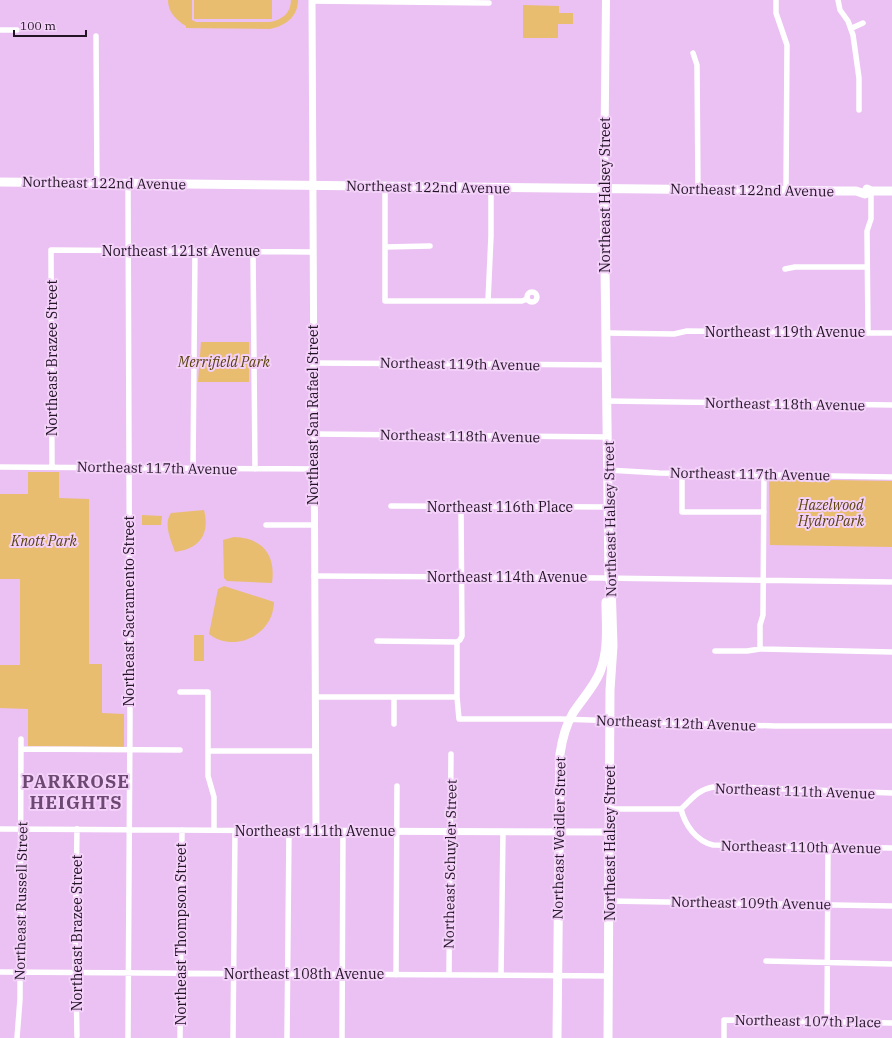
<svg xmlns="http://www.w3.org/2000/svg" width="892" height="1038" font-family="'IBM Plex Serif',serif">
<rect width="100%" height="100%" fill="#ebc0f2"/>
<path fill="#e8bd6f" d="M168,0H192V20L196,22H270C282,20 291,13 291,0H298C298,17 285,26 270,29L186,28V26C176,20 168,12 168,0Z
M194,0H272V19H194Z
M523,5L559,6V13H573V24H558V38H523Z
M201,342H249V382H198Z
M28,472H59V498L89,499V664H102V713L124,714V747L28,746V709L0,708V665H20V579H0V494H28Z
M769,479L892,481V547L770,545Z
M204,510C210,534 200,549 175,552C171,540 163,524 171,513Z
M142,515L162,516L161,525H142Z
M234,537C263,538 276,555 272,583L227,581L224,578L223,540Z
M224,586L274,602C274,606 273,610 272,614C265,635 241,647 220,640C216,639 212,636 209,634L218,589Z
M194,635H204V661H194Z"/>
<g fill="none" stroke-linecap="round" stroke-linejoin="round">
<path stroke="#fff" stroke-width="5.5" d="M776,0V13L787,45L786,190
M838,0L840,10L848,21L853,35L859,78V110
M312,1L489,3
M852,28L863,23
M0,30H17
M96,36L97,183
M693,53L697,65L698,189
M128,183L130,719L128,1038
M385,186V301H522L527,299
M385,247L430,246
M253,251L255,469
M785,269L795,267H867
M527 297a5 5 0 1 1 10 0a5 5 0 1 1-10 0Z
M488,301L491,236V187
M606,333L674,334L687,331L788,332C798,336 808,336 818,333H892
M868,333L867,231L871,219V191
M313,363L606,365
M607,401L892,405
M313,434L607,437
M0,467L313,469
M52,467L51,250L312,252
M193,469L195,251
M608,470L659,473L892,477
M682,473V512H764
M391,506L608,507
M266,525H314
M314,576L600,578L892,582
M377,641L457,642
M457,642V697L459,719H560L775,726H892
M457,642L460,640L462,636L461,507
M760,649V625L763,615L764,474
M715,651H747L760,649L892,652
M180,692H208V776L214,797V830
M315,697H457
M394,724V698
M21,749L180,750
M208,751H315
M610,809H681C692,799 697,790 713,787C773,787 832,792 892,793
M681,809C685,825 696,841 713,845L892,848
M0,829L316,831
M609,901L892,906
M766,961L892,964
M0,972L609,976
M396,975L397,786
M449,975L451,754
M501,975L503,832
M827,1022L828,847
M77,1036L76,979L75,973L77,829
M17,1038L20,999L21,739
M180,1038L182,830
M233,1038L235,830
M287,1038L289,831
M342,1038L343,831
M724,1038V1020L892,1023"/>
<path stroke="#fff" stroke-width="7" d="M312,0L316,831L610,832"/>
<path stroke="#fff" stroke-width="8" d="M604,188L606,0"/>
<path stroke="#fff" stroke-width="9" d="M0,182L837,191H856L865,194L871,191
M604,188L609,578L611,583L613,646L610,690L608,1038
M867,189L871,191H892
M557,1038L560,754C562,740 566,725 573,713C582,699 594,687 600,672C609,649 606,626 606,602"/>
</g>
<g text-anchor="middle" stroke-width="4" stroke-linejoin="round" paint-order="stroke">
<g font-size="14" fill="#221325" stroke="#f3d1f9">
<text transform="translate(104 183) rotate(1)" y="5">Northeast 122nd Avenue</text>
<text transform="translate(428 187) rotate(1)" y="5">Northeast 122nd Avenue</text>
<text transform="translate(752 190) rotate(1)" y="5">Northeast 122nd Avenue</text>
<text transform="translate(605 195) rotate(-90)" y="5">Northeast Halsey Street</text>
<text x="181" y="256">Northeast 121st Avenue</text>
<text x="785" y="337">Northeast 119th Avenue</text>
<text transform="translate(52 358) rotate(-90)" y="5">Northeast Brazee Street</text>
<text transform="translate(460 364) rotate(1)" y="5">Northeast 119th Avenue</text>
<text transform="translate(785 404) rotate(1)" y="5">Northeast 118th Avenue</text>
<text transform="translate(313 415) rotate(-90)" y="5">Northeast San Rafael Street</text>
<text transform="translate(460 436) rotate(1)" y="5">Northeast 118th Avenue</text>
<text transform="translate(157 468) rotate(1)" y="5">Northeast 117th Avenue</text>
<text transform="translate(750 474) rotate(1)" y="5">Northeast 117th Avenue</text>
<text x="500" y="512">Northeast 116th Place</text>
<text transform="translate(610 519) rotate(-91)" y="5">Northeast Halsey Street</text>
<text x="507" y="582">Northeast 114th Avenue</text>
<text transform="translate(129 611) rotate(-90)" y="5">Northeast Sacramento Street</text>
<text transform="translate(676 723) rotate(2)" y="5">Northeast 112th Avenue</text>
<text transform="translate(795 791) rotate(2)" y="5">Northeast 111th Avenue</text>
<text x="315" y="836">Northeast 111th Avenue</text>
<text transform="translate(559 838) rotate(-89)" y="5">Northeast Weidler Street</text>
<text transform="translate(610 843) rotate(-90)" y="5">Northeast Halsey Street</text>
<text transform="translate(801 847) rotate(1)" y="5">Northeast 110th Avenue</text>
<text transform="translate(450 864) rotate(-89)" y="5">Northeast Schuyler Street</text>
<text transform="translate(21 901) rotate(-89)" y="5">Northeast Russell Street</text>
<text transform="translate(751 903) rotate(1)" y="5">Northeast 109th Avenue</text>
<text transform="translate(77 933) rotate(-90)" y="5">Northeast Brazee Street</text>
<text transform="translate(181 934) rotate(-90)" y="5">Northeast Thompson Street</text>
<text x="304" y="979">Northeast 108th Avenue</text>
<text transform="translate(808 1021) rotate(1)" y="5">Northeast 107th Place</text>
</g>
<g font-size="14" font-style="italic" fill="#5b420c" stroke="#f3d1f9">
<text x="224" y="367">Merrifield Park</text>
<text x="831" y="510">Hazelwood<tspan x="831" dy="16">HydroPark</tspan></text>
<text x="44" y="546">Knott Park</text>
</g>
<g font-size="18" font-weight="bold" letter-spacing="1" fill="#6d4873" stroke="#f3d1f9">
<text x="76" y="788">PARKROSE<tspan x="76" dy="21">HEIGHTS</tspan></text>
</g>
</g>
<path d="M14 30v6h72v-6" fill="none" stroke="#221325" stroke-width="2"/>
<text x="20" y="30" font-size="12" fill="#221325" stroke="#f3d1f9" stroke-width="3" paint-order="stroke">100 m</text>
</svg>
